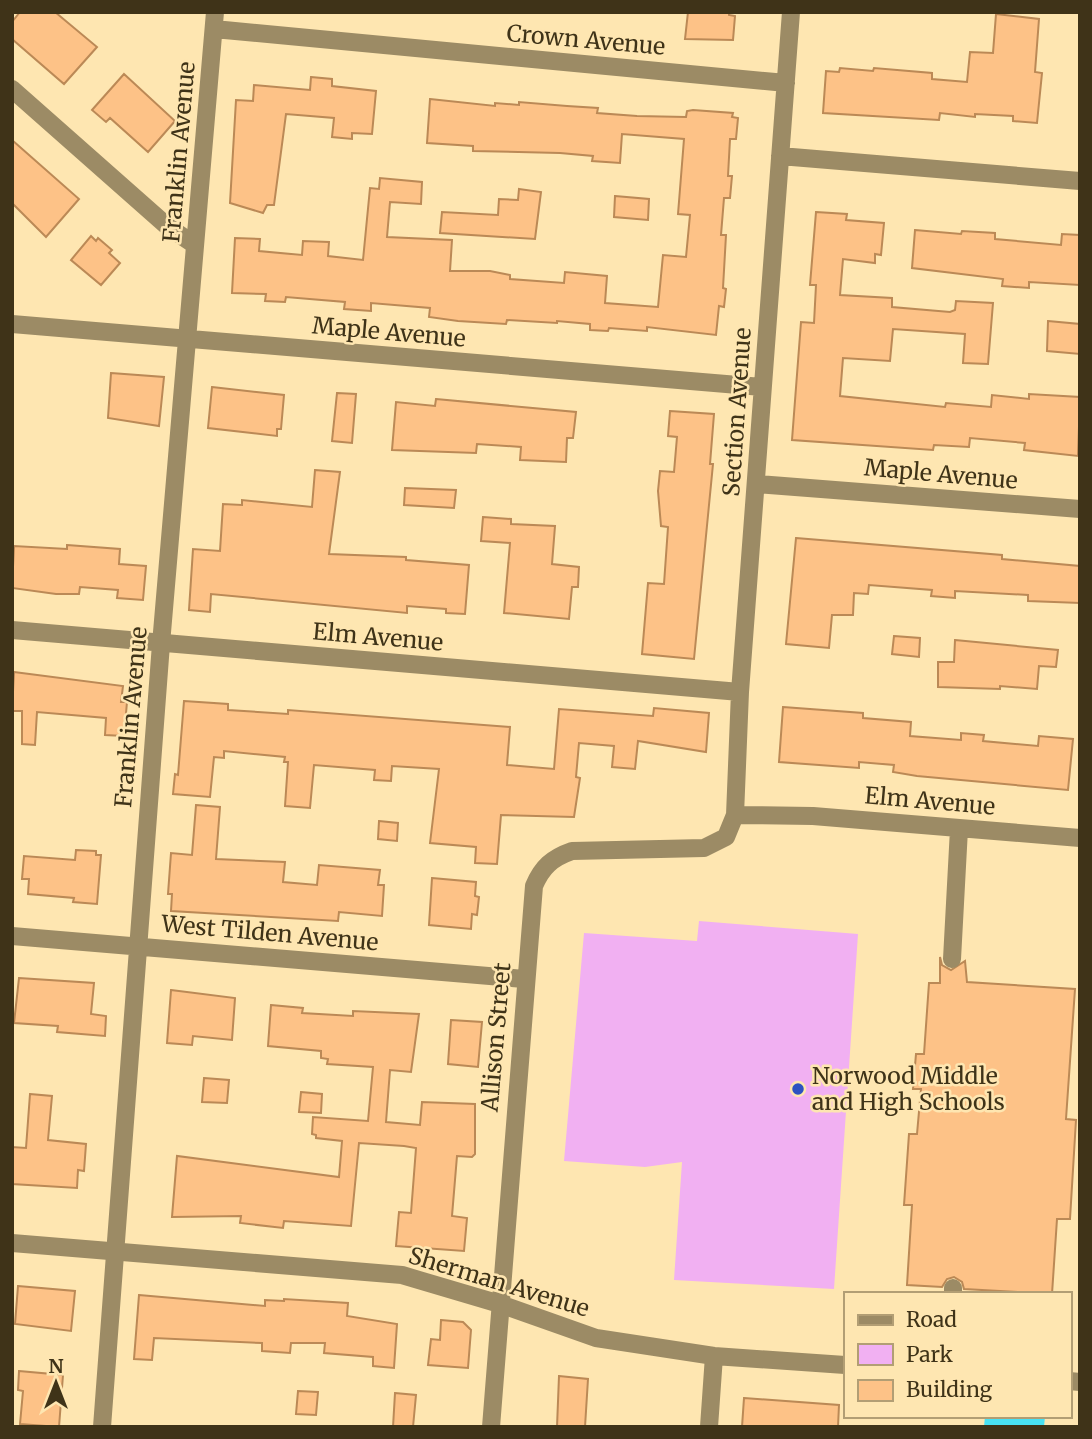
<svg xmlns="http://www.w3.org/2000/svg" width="1092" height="1439" font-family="Merriweather,serif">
<rect width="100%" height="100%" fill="#fee6b1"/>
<path fill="#f1b0f2" d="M699,921L858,934L834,1289L674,1280L682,1162L645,1167L564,1161L584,933L697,941Z"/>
<path fill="#49e2f3" d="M985,1416H1045L1044,1427H984Z"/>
<path fill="#fdc287" stroke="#bb8956" stroke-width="2" d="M20,12H55L97,47L64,84L12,39V22Z
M688,12H729V15L735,16L733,40L685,39Z
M996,14L1039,19L1035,72L1042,73L1037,123L1013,121V116L975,114V117L940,113L939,120L823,113L826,71L839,72L840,68L873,71L874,68L932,73V79L967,82L970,52L993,53Z
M124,74L175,121L148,152L110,118L106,122L92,110Z
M311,77L332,79V86L376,91L372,134L352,133V139L332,137L334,118L286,114L274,205H267L263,213L230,203L236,100L253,101L254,85L310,90Z
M430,99L495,106V103L519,105V102L567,106L598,108L597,113L637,116L686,117L687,111L693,110L733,113L732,117L738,118L736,139H730L728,176H732L730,198H724L721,235H726L723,288L726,289L724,307L719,306L716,335L647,327V331L609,328L608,331L590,330V324L557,321V323L507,320L506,324L458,321L429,317L430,308L371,303V311L344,309L345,302L286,297L285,302L265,301L266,294L232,293L235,238L260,239L259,251L302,255L303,241L329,242L328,256L363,260L370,188L379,189L380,178L422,182L421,204L390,202L387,237L452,240L450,271H490L510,275V279L564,283L565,272L607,276L605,303L658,307L663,255L686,257L690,215L678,214L684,139L622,134L620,163L592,161L593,156L560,153L473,151V146L427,143Z
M12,140L79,199L46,237L12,203Z
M519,189L541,192L535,239L440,233L442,212L498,215L499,199L518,200Z
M615,196L649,199L648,220L614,217Z
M816,212L847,214L846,220L884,223L881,255L875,254V263L843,259L840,295L892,298V307L950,312L955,310L956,301L993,303L988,364L963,363L965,334L893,329L890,361L843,358L840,396L945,407L946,403L991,407L992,395L1029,399V394L1080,397L1078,456L1024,450L1025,443L970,438L969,447L934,445L933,450L792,440L801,322L814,323L816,285H810Z
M915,230L961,234L962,231L995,233V239L1061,245L1062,234L1080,235V285L1029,282V288L1002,286L1003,279L912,268Z
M91,236L96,241L98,238L112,250L109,253L120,263L101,285L71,260Z
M1048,321L1080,324V354L1047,351Z
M111,373L164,377L159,426L108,418Z
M212,387L284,395L281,429H277V436L208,428Z
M337,393L356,394L352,443L332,441Z
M436,399L576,412L573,438H567L566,462L520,460L521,447L477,444L476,453L392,450L396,402L435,406Z
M670,411L714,414L710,464H713L694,659L642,654L648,583L664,584L668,527L661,526L658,491L660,471L674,472L677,437L668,436Z
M315,470L340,472L329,554L406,557V560L469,565L465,614L446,613V609L407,606V613L211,594L210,612L189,610L193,549L220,551L223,504L242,505V500L312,507Z
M405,488L456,490L454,508L404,505Z
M483,517L511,519V524L555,526L552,564L579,567L578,587H572L569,619L504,613L510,543L481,541Z
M796,538L1002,555V559L1080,566V603L1028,601V595L955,591V598L931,596L932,590L869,585L868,594L854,593L853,615H832L829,648L786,644Z
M67,545L120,549L119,564L146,566L143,600L117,598L118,590L80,587L79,594H56L12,588L14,546L67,549Z
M894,636L920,638L919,657L892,654Z
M955,640L1058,650L1056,667L1039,666L1037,689L1000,686V689L938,687V662H954Z
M14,672L123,686L121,702H127L124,736L105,735L106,718L37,712L35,745L22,744V711H12Z
M184,701L228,704V710L288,714V710L510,727L507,765L554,769L559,709L653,716L654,708L709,713L706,752L638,741L635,769L612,767L614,746L579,743L576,777L580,778L574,817L501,815L497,864L475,863L476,847L430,843L439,769L392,766L391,781L374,780L375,770L314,765L310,808L285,806L288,762H284L285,757L224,751V758L214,757L210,797L173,794L175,774L178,775Z
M783,707L863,713V718L911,722L910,736L961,740V733L984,735L983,741L1038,746L1039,736L1073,739L1068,790L917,776L893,772L894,765L859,762V768L779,762Z
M196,805L220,807L216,859L285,862L283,882L317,885L319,865L380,870L378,885H384L382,916L339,912L338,921L171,911L172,894H168L171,853L192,855Z
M379,821L398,823L397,841L378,839Z
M76,850L96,851V855H101L97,904L73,902L74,898L28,894L29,879H22L24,856L75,860Z
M432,878L476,882L475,896L479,897L477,915L472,914L471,929L429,925Z
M940,957L942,965L951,970L965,961L967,982L1075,989L1066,1119L1076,1120L1070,1219H1057L1052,1294L964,1289L962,1282L954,1277L947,1279L942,1287L907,1285L912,1205H904L909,1134H917L921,1089H913L916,1054H924L929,983H940Z
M19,978L94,983L91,1014L106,1016L105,1036L57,1032L58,1026L14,1023Z
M171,990L235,998L232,1040L193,1036L192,1045L167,1043Z
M271,1005L303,1008L302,1013L353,1016V1011L419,1014L411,1072L390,1070L386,1122L420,1125L422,1102L475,1104V1154L472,1157L457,1156L452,1216L467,1218L464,1251L396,1246L399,1212L411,1213L416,1148L404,1146L359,1143L351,1226L284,1221L283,1228L240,1223L241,1216L172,1217L177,1156L339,1177L342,1141L316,1138V1135L312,1134L313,1117L368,1121L373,1067L327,1064L328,1059L321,1058V1051L268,1046Z
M451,1020L482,1022L478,1067L448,1064Z
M204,1078L229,1080L227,1103L202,1102Z
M301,1092L322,1094L321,1113L299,1112Z
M30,1094L52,1096L48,1140L86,1144L84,1171L78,1170L77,1188L12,1184V1147L26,1148Z
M18,1286L75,1291L71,1331L15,1324Z
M139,1295L265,1306V1300L284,1301V1299L348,1303L347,1316L397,1324L394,1368L373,1366V1357L324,1353L325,1343H291L290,1353L262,1351V1343L154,1338L152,1360L134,1359Z
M441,1320L463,1322L471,1330L468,1368L428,1365L431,1339L440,1340Z
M19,1371L63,1375L59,1427L20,1424L23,1391L18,1390Z
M559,1376L588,1379L585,1427H557Z
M298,1391L318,1392L316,1415L296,1414Z
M395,1393L416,1395L413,1427H393Z
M744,1398L839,1405L838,1427H742Z"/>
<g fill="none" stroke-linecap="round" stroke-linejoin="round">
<path stroke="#9c8b65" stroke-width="18" d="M214,29L786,83
M12,89L167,226L195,245
M780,156L1080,181
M12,324L762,387
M757,484L1080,509
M12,630L740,692
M735,815L813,816L1080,838
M12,936L524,979
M952,959L959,829
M12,1243L402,1275L500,1304L596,1338L714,1356L845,1365
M953,1294V1288
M1069,1381L1080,1382
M102,1427L161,644L215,12
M491,1427L534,886C542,867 552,858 572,851L704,848L726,837L735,815L740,692L791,12
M709,1427L714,1356"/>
</g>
<circle fill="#2d52c1" stroke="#fee6b1" stroke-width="2.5" cx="798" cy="1089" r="7"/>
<g text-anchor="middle" stroke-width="5" stroke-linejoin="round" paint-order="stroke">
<g font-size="23" fill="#3f3318" stroke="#fee6b1">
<text transform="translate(586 40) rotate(5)" y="8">Crown Avenue</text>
<text transform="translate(179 152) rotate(-85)" y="8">Franklin Avenue</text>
<text transform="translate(389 332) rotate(5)" y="8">Maple Avenue</text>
<text transform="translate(737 412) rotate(-86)" y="8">Section Avenue</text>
<text transform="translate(941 474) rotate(5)" y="8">Maple Avenue</text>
<text transform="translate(378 637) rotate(5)" y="8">Elm Avenue</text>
<text transform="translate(131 717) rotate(-85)" y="8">Franklin Avenue</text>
<text transform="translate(930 801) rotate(5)" y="8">Elm Avenue</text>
<text transform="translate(270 933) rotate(5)" y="8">West Tilden Avenue</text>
<text transform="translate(496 1037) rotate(-85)" y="8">Allison Street</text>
<text transform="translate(499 1282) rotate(17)" y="8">Sherman Avenue</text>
</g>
<g font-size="23" fill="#3f3318" stroke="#fee6b1" text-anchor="start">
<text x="812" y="1084">Norwood Middle<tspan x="812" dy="26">and High Schools</tspan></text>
</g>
</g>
<rect width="1092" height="1439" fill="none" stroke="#3f3318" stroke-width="28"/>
<rect x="844" y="1292" width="228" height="126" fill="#fee6b1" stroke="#b29e74" stroke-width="2"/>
<rect x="858" y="1315" width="35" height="10" fill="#9c8b65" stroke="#b29e74" stroke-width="2"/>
<text x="906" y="1327" font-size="21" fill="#3f3318">Road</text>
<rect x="858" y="1344" width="35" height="21" fill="#f1b0f2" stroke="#b29e74" stroke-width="2"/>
<text x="906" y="1362" font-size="21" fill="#3f3318">Park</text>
<rect x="858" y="1380" width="35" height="21" fill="#fdc287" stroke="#b29e74" stroke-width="2"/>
<text x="906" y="1397" font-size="21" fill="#3f3318">Building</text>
<g transform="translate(56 1383)" stroke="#fee6b1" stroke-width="5" paint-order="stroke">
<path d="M0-5L12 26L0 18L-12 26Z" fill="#3f3318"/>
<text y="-10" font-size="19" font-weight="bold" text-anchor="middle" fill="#3f3318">N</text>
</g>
</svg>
